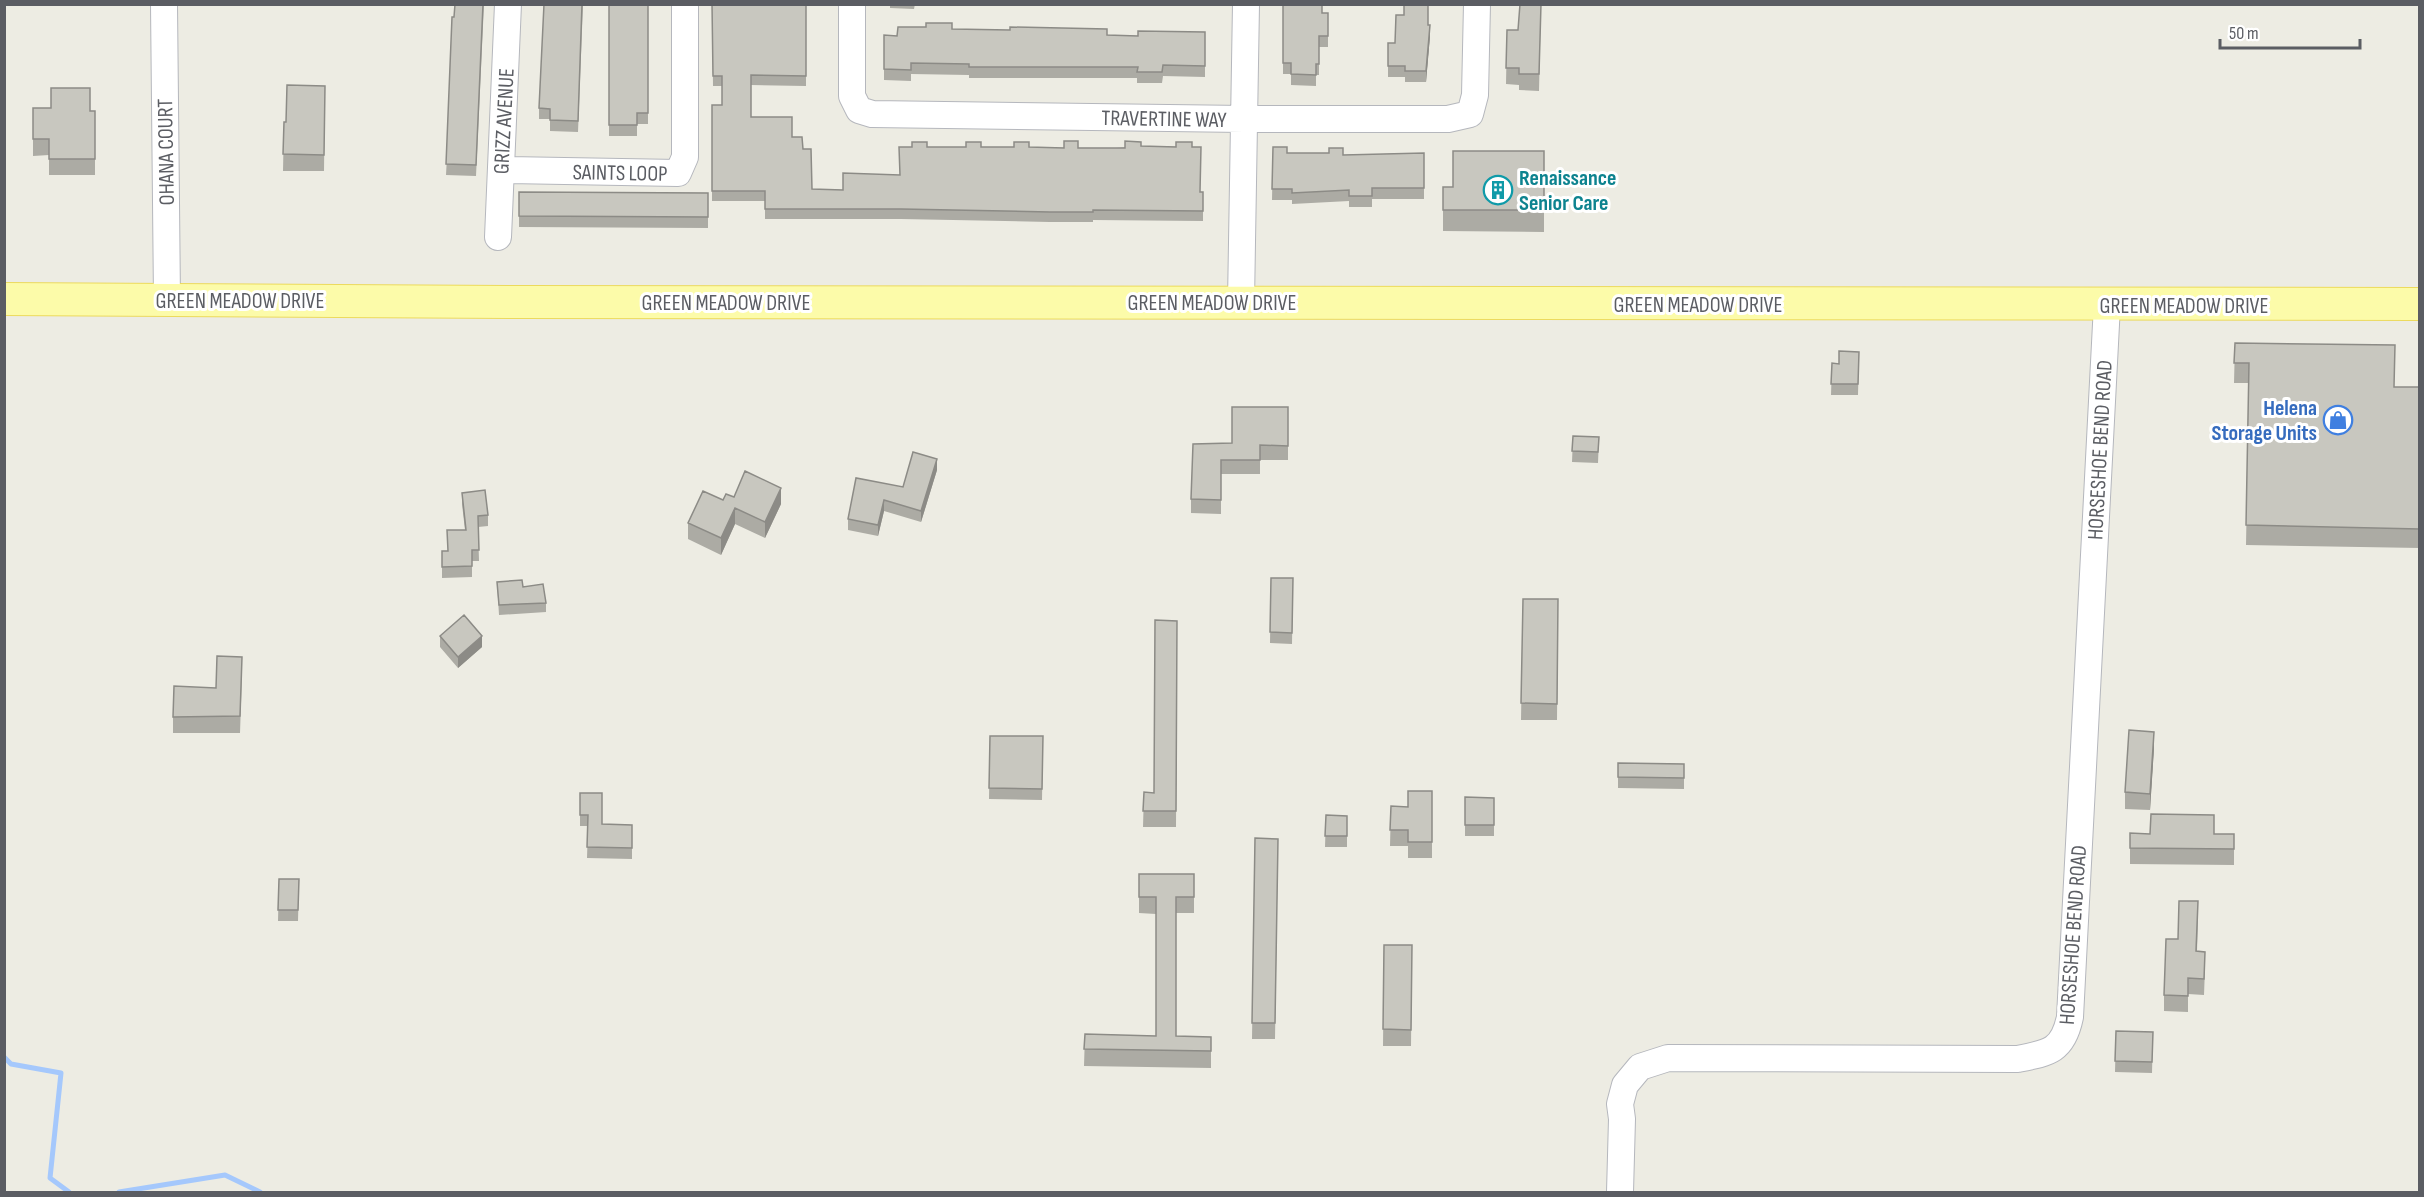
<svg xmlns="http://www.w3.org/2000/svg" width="2424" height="1197" font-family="'Sofia Sans Condensed',sans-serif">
<rect width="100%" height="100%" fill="#edece3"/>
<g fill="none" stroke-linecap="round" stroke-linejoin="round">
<path stroke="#a5c8fc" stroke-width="5" d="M4,1057L11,1064L61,1073L50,1178L69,1192
M119,1192L225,1175L260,1192"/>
<g stroke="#b5b7bd" stroke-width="28">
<path id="minor" d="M164,4L167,300
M852,4V96L859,110L872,114L1244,119H1448L1470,114L1475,95L1477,4
M501,170L678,173L685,157V4
M498,237L508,4
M1241,302L1246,4
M1620,1192L1622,1119L1620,1104L1625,1085L1640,1067L1668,1058L2017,1059C2049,1053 2063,1051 2070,1017L2107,305"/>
</g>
<g stroke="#ecda5d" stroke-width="34">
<path id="major" d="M4,299L509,302L2420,304"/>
</g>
<use href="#minor" stroke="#fff" stroke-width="26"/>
<use href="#major" stroke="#fcfba9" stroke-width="32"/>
</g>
<path fill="#acaba4" d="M455,4H484L476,176L446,175Z
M583,4L578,132L550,131V119H539V108Z
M609,4H648V124H637V136H609Z
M712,4H806V86L751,85V117L792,137L803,149L812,189L843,190L900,175L927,147L1116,148L1141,146L1192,147L1200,192H1203V221L1093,220V222H1050L901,219H765V201H712V105H722V86H713Z
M890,4H915L914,9L890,8Z
M1283,4L1322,13H1328V47H1319V75H1316V86L1291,85V74H1283Z
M1541,4L1539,91L1519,90V85L1506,84L1507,30H1518Z
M1404,15L1428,25L1430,36L1426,82H1405V77H1388V43H1395Z
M952,29L1138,36L1205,32V77L1163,76L1162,83H1137V78H969V75L911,74V81L884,80V35L897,36Z
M325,86L324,171H283L284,122H286Z
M33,108L95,111V175H49V155L33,156Z
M1273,147L1287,153L1343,155L1424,153V199H1372V207H1349V201L1292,204V200H1272Z
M1544,151V232L1443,231V187H1453Z
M519,192L708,193V228L519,227Z
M2235,343L2395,387H2420V548L2246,545L2249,383H2234Z
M1859,352L1858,395H1831L1832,363L1839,364Z
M1288,407V460H1260V474H1221V514L1191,513V499L1232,443Z
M1573,436L1599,437L1598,463L1572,462Z
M937,470L921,522L884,511L878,536L848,530V519L903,487Z
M462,493L488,515V526L478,527L479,561H472V577L442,578V551H448L465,530L462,504Z
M734,497L781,504L765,538L735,524L721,555L688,539V523L723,500Z
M1271,578H1293L1292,644L1270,643Z
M497,582L523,587L546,603V612L499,615Z
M1523,599H1558L1557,720H1521Z
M1177,621L1176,827H1143L1144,792L1154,793Z
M440,636L482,647L458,668L440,647Z
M242,674L240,733H173V717L216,688Z
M990,736H1043L1042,800L989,799Z
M2154,748L2150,810L2125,809V792Z
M1618,763L1684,764V789L1618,788Z
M1432,791V858H1408V846H1390L1391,806L1408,807Z
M580,793L602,824L632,825V859L587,858L588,826H580Z
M1465,797L1494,798V836H1465Z
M1326,815L1347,816V847H1325Z
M2214,834H2234V865L2130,864V848Z
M1255,838L1278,839L1275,1039H1252Z
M1139,874H1194V913H1176V1036L1211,1037V1068L1084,1066L1085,1034L1156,1036V914L1139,913Z
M279,879H299L298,921H278Z
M2198,918L2197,951L2205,968L2204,995L2188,994V1012L2164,1011V995Z
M1384,945H1412L1411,1046H1383Z
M2116,1031L2153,1032L2152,1073L2115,1072Z"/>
<path fill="#8c8b86" d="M1430,25V36L1426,82V71Z
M937,459V470L921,522V511Z
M781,488V504L765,538V522Z
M884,500V511L878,536V525Z
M735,508V524L721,555V538Z
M482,636V647L458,668V657Z
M2154,732V748L2150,810V794Z"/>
<path fill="#c8c7bf" stroke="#8c8b86" stroke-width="1.5" d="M455,4H483L476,165L446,164L452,17H454Z
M544,4H582L578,121L550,120V109L539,108Z
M609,4H648V113H637V125H609Z
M712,4H806V76L751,75V117H792V137H802L803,149H811L812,189L843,190V173L900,175L899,147H912V142H927V147H966V142H981V147H1014V142H1029V147L1064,148V141H1078V148H1125V141L1141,142V146L1176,147V142H1192V147H1201L1200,192H1203V211L1093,210V212H1050L901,209H765V191H712V105H722V76H713Z
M1283,4H1322V13H1328V36H1319V64H1316V75L1291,74V63H1283Z
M1404,4H1428V25H1430L1426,71H1405V66H1388V43H1395L1396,15H1404Z
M1520,4H1541L1539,74H1519V68H1506L1507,30H1518Z
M926,23H952V29L1010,30V27L1107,29V35L1138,36V31L1205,32V66L1163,65L1162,72H1137L1138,67H969V64L911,63V70L884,69V35L897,36L898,27H926Z
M287,85L325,86L324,155L283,154L284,122H286Z
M51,88H90V111H95V159H49V139H33V108H51Z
M1273,147H1287V153H1329V148H1343V155L1424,153V188H1372V196H1349V190L1292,193V189H1272Z
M1453,151H1544V210H1443V187H1453Z
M519,192L708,193V217L519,216Z
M2235,343L2395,345L2394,387H2420V529L2246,525L2249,363H2234Z
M1839,351L1859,352L1858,384H1831L1832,363L1839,364Z
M1232,407H1288V446L1260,445V460H1221V500L1191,499L1193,444L1232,443Z
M1573,436L1599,437L1598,452L1572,451Z
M913,452L937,459L921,511L884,500L878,525L848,519L856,478L903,487Z
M745,471L781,488L765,522L735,508L721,538L688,523L703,491L723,500L726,494L734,497Z
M485,490L488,515L478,516L479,550H472V566L442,567V551H448L447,530H466L462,493Z
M1271,578H1293L1292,633L1270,632Z
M522,580L523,587L543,584L546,603L499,605L497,582Z
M1523,599H1558L1557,704L1521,703Z
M464,615L482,636L458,657L440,636Z
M1155,620L1177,621L1176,811H1143L1144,792L1154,793Z
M217,656L242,657L240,716L173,717L174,686L216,688Z
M2129,730L2154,732L2150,794L2125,792Z
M990,736H1043L1042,789L989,788Z
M1618,763L1684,764V778L1618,777Z
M1408,791H1432V842H1408V830H1390L1391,806L1408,807Z
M580,793H602V824L632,825V848L587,847L588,815H580Z
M1465,797L1494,798V825H1465Z
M2151,814L2214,815V834H2234V849L2130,848V833L2150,834Z
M1326,815L1347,816V836H1325Z
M1255,838L1278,839L1275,1023H1252Z
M1139,874H1194V897H1176V1036L1211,1037V1051L1084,1049L1085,1034L1156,1036V897H1139Z
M279,879H299L298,910H278Z
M2179,901H2198L2196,951L2205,952L2204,979L2188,978V996L2164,995L2166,939H2178Z
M1384,945H1412L1411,1030L1383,1029Z
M2116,1031L2153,1032L2152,1062L2115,1061Z"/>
<defs>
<g id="building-ring" transform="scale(1.5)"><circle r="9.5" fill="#fff" stroke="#0f9aa8" stroke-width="1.5"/><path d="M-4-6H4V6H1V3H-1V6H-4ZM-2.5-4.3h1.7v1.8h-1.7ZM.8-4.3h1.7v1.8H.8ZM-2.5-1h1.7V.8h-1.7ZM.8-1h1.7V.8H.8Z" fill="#0f9aa8"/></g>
<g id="shop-ring" transform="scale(1.5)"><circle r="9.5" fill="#fff" stroke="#3f7fe0" stroke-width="1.5"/><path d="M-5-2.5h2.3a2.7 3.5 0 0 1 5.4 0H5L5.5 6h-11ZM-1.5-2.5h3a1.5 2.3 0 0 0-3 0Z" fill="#3f7fe0"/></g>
</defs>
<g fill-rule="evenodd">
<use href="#building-ring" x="1498" y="190"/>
<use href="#shop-ring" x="2338" y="420"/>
</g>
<g text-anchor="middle" stroke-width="6" stroke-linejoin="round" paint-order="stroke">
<g font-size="22" fill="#5b5d63" stroke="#fff">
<text transform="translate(1164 118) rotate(1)" y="8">TRAVERTINE WAY</text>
<text transform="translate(503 121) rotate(-87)" y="8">GRIZZ AVENUE</text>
<text transform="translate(165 152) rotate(-91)" y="8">OHANA COURT</text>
<text transform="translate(620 172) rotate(1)" y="8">SAINTS LOOP</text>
<text x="240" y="308">GREEN MEADOW DRIVE</text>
<text x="726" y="310">GREEN MEADOW DRIVE</text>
<text x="1212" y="310">GREEN MEADOW DRIVE</text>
<text x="1698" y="312">GREEN MEADOW DRIVE</text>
<text x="2184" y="313">GREEN MEADOW DRIVE</text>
<text transform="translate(2099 450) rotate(-87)" y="8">HORSESHOE BEND ROAD</text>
<text transform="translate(2072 935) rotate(-86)" y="8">HORSESHOE BEND ROAD</text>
</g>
<g font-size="22" font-weight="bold" fill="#0d838f" stroke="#fff" text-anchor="start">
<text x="1519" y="185">Renaissance<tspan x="1519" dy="25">Senior Care</tspan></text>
</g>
<g font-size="22" font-weight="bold" fill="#366cbe" stroke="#fff" text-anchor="end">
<text x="2317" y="415">Helena<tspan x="2317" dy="25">Storage Units</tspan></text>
</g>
</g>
<rect width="2424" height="1197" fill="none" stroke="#5b5d63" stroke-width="12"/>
<path d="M2220 39v9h140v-9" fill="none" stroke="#5b5d63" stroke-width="3"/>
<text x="2229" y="39" font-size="18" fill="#5b5d63" stroke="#ffffff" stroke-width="4.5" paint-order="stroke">50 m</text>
</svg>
